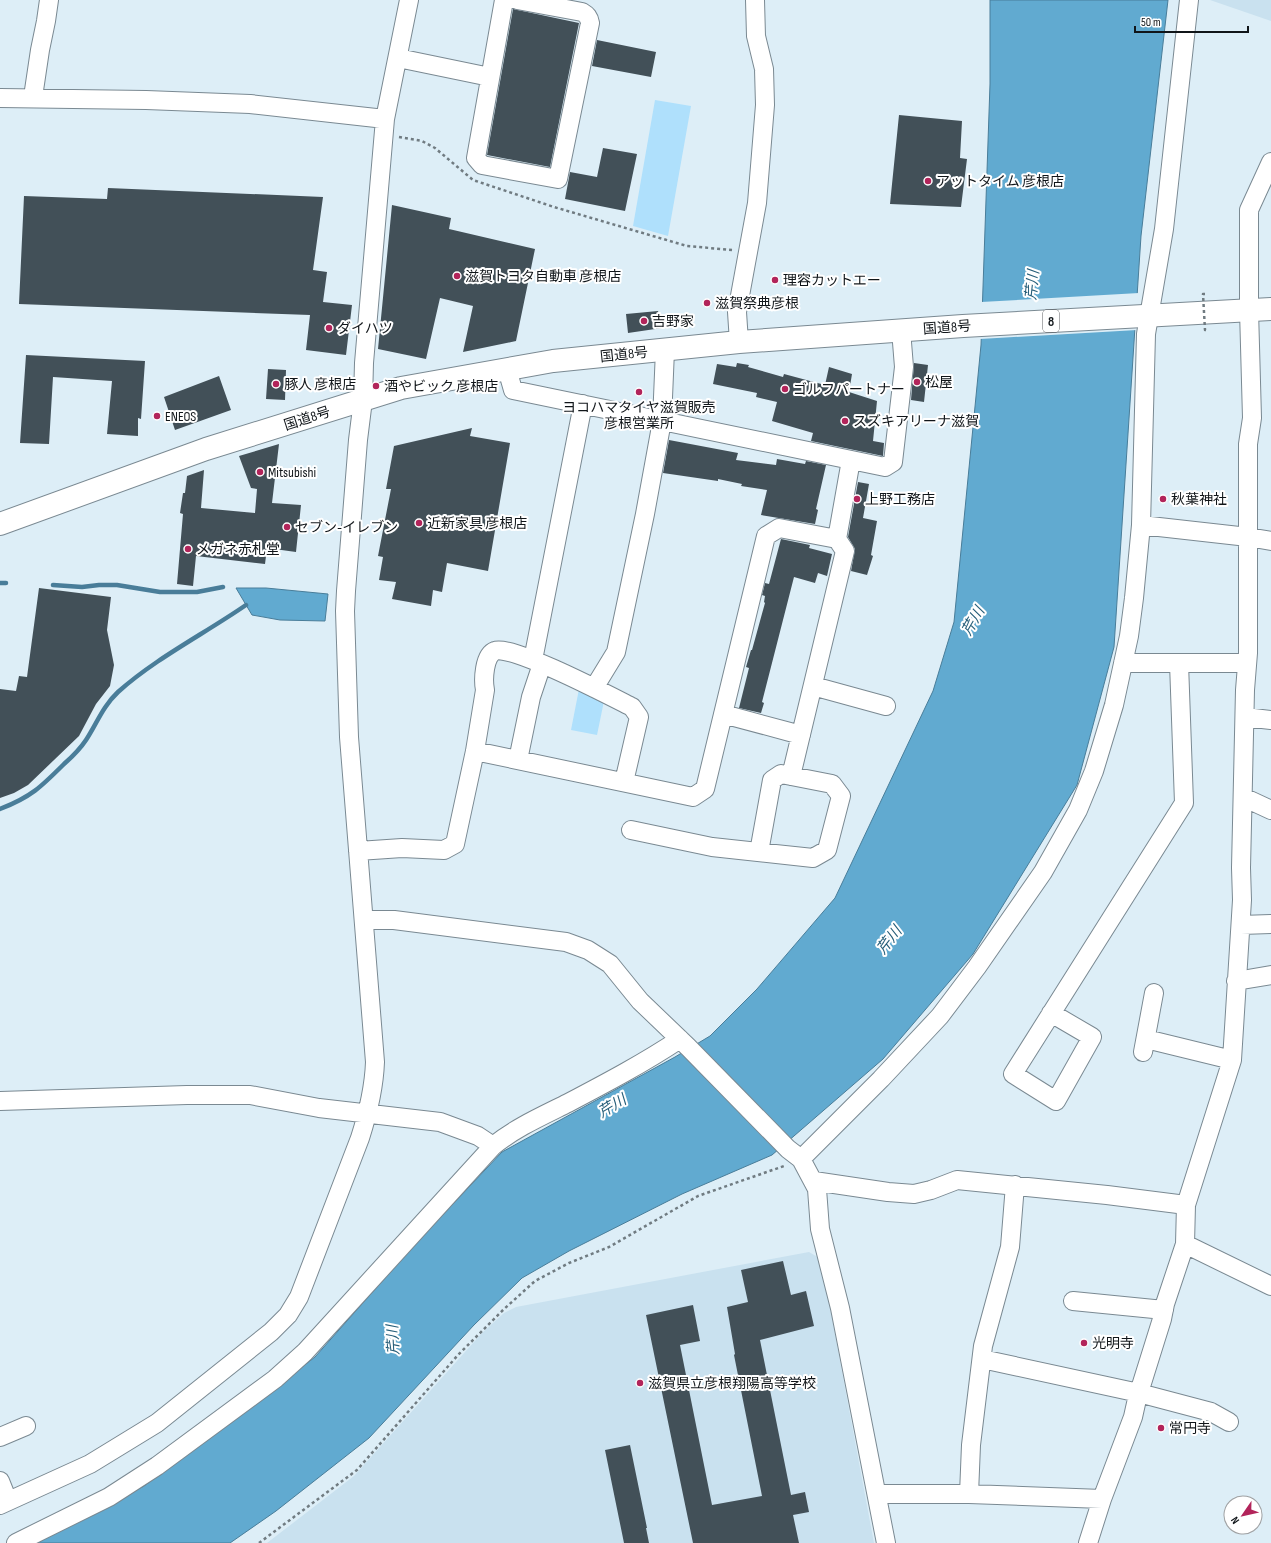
<svg xmlns="http://www.w3.org/2000/svg" width="1271" height="1543" font-family="'Sofia Sans Condensed','Noto Sans JP',sans-serif">
<rect width="100%" height="100%" fill="#ddeef7"/>
<path fill="#c9e1ef" d="M1210,0H1271V21Z
M809,1252L821,1259L874,1543H267L354,1476L482,1333L504,1313L516,1307Z"/>
<path fill="#afe0fc" d="M655,100L691,106L668,236L633,226Z
M579,689L604,701L597,735L571,730Z"/>
<path fill="#61aad0" stroke="#497d99" d="M990,0H1168L1141,236L1114,647L1077,785L973,954L883,1059L772,1155L682,1194L569,1251L522,1278L474,1325L369,1438L276,1511L230,1543H37L144,1486L240,1415L315,1357L416,1243L502,1152L675,1057L710,1036L757,989L835,898L933,691L954,622L981,345L990,84Z
M236,588H266L328,594L325,621L280,620L252,615Z"/>
<path fill="#ddeef7" d="M1139,293L1137,330L980,339L981,302Z"/>
<g fill="none" stroke-linecap="round" stroke-linejoin="round">
<path stroke="#497d99" stroke-width="4.5" d="M0,583H6
M53,585L82,587L99,585H117L160,592H197L223,587
M0,809C31,797 41,787 64,764C72,757 80,749 86,740C97,723 103,706 118,692C156,658 204,634 246,605"/>
</g>
<path fill="#425058" d="M513,9L579,23L550,167L487,155Z
M597,40L656,52L651,77L592,66Z
M899,115L962,121L960,158L967,159L961,207L890,204Z
M603,148L637,154L625,211L565,199L570,172L597,177Z
M108,188L323,197L313,270L327,272L323,302L352,305L346,355L306,350L310,315L19,304L24,196L107,199Z
M392,205L451,218L449,229L535,249L516,341L463,352L473,306L440,298L426,359L378,349Z
M658,311L662,328L628,333L626,314Z
M26,355L145,361L141,419L138,418V436L107,434L112,381L53,377L49,444L20,443Z
M737,363L749,365L748,367L783,377L784,374L825,385L829,367L852,374L849,392L877,401L873,441L884,443L883,456L811,441L813,433L772,421L777,402L756,397L757,393L713,384L717,364L736,367Z
M914,363L928,365L924,402L911,400Z
M268,369L286,370L285,400L266,399Z
M219,376L231,410L175,430L164,397Z
M472,428L470,436L510,443L488,571L447,563L442,592L433,590L431,606L392,599L396,582L379,580L383,557L378,556L391,489H386L394,446Z
M669,440L738,453L736,460L776,465L777,459L805,464L806,461L826,465L816,509L818,510L815,524L761,515L767,490L741,486L742,484L718,479V481L663,473Z
M279,444L272,503L301,505L296,552L267,548L265,564L196,556L193,586L177,584L183,514L180,513L183,493H185L187,476L204,470L201,508L255,513L257,489L251,488L239,456Z
M858,482L869,484L863,518L877,521L871,555L873,556L867,575L851,571L855,549L848,537Z
M781,539L810,545L809,548L832,554L827,576L818,573L815,583L794,577L762,702L764,703L761,713L739,708L749,668L746,667L751,650H752L765,603L764,602L765,596L762,595L765,583L769,584Z
M39,588L111,597L107,630L114,665L110,686L96,704L79,736L28,785L14,793L0,798V689L16,691L19,676L27,677Z
M783,1261L791,1295L806,1291L814,1326L760,1340L791,1495L805,1492L809,1512L793,1515L799,1543H693L646,1315L693,1305L700,1341L680,1345L712,1505L762,1496L734,1355L735,1354L727,1307L748,1302L741,1270Z
M630,1445L647,1528H646L649,1543H624L605,1450Z"/>
<g fill="none" stroke-linecap="round" stroke-linejoin="round">
<g stroke="#7a8992" stroke-width="20">
<path id="minor" d="M504,0L476,158L482,165L558,179L590,23C589,17 587,15 582,12L517,0
M398,58L490,77
M33,97L40,50L46,21L49,0
M0,98L146,100L250,104L385,119
M739,342L737,312L757,203L765,105L764,69L756,36L755,0
M507,369L513,390L885,467L893,462L904,367L901,330
M1141,525L1248,537L1271,541
M533,660L583,404
M1123,663H1247
M813,686L886,706
M594,688L616,652L645,514L662,421L665,350
M723,714L801,735
M1245,717L1271,720
M475,751L693,797L705,789L766,536L779,528L837,539
M518,760L531,697L542,664
M791,776L845,551L837,539L851,460
M1243,797L1271,810
M631,830L712,847L813,858L827,850L841,796L832,784L781,774L772,780L759,852
M358,851L402,848L444,850L455,844L475,751L485,690C483,680 484,655 495,651C511,644 612,697 632,707L639,717L624,782
M364,920H394L566,942L588,950L610,964L640,1001L688,1047L788,1149L801,1159L817,1189L820,1229L840,1308L886,1543
M1241,925L1271,924
M1236,981L1271,975
M1051,1013L1092,1037L1056,1101L1013,1074L1184,803L1179,663
M1146,1039L1232,1060
M1143,1052L1154,993
M0,1101L187,1095H250L319,1108L440,1122L478,1136L493,1146
M801,1159L881,1079L940,1016L977,967L1043,872L1078,810L1094,771L1114,705L1129,636L1134,598L1141,525L1146,334L1164,229L1189,0
M814,1181L888,1192L914,1194L931,1190L957,1180L1107,1195L1186,1205
M1185,1244L1271,1286
M1073,1301L1164,1310
M982,1359L1139,1393L1211,1412L1229,1422
M0,1437L26,1426
M0,1481L8,1501
M877,1494H969L1102,1499
M969,1494L971,1445L983,1346L1010,1247L1015,1185
M0,1505L90,1464L157,1423L271,1332L288,1315L299,1297L360,1138C368,1113 374,1089 375,1062L349,737L345,611L346,591L358,440L363,400L364,363L385,119L409,0
M16,1543L109,1497L157,1466L275,1379L305,1352L493,1146C515,1128 542,1116 568,1103C606,1083 644,1063 680,1039
M1088,1543L1102,1499L1133,1417L1137,1399L1162,1319L1165,1304L1185,1244L1186,1205L1232,1060L1242,900L1241,868L1245,690L1248,653V444L1252,418L1249,310V210L1271,162"/>
</g>
<g stroke="#7a8992" stroke-width="24">
<path id="highway" d="M0,524L206,449L401,388L553,361L739,342L963,326L1271,309"/>
</g>
<path stroke="#707b81" stroke-width="2.5" stroke-dasharray="3 3" stroke-linecap="butt" d="M399,137L422,141L435,148L473,180L554,207L687,246L732,250
M259,1543L357,1470L458,1355L503,1310L535,1281L569,1263L609,1247L698,1196L784,1166"/>
<use href="#minor" stroke="#fff" stroke-width="18"/>
<use href="#highway" stroke="#fff" stroke-width="22"/>
<path stroke="#707b81" stroke-width="2.5" stroke-dasharray="3 3" stroke-linecap="butt" d="M1205,294H1203L1205,330H1207"/>
</g>
<g fill="#b2245a" stroke="#fff" stroke-width="1.5">
<circle cx="928" cy="181" r="4"/>
<circle cx="457" cy="276" r="4"/>
<circle cx="775" cy="280" r="4"/>
<circle cx="707" cy="303" r="4"/>
<circle cx="644" cy="321" r="4"/>
<circle cx="329" cy="328" r="4"/>
<circle cx="917" cy="382" r="4"/>
<circle cx="276" cy="384" r="4"/>
<circle cx="376" cy="386" r="4"/>
<circle cx="785" cy="389" r="4"/>
<circle cx="639" cy="392" r="4"/>
<circle cx="157" cy="416" r="4"/>
<circle cx="845" cy="421" r="4"/>
<circle cx="260" cy="472" r="4"/>
<circle cx="857" cy="499" r="4"/>
<circle cx="1163" cy="499" r="4"/>
<circle cx="419" cy="523" r="4"/>
<circle cx="287" cy="527" r="4"/>
<circle cx="188" cy="549" r="4"/>
<circle cx="1084" cy="1343" r="4"/>
<circle cx="640" cy="1383" r="4"/>
<circle cx="1161" cy="1428" r="4"/>
</g>
<g text-anchor="middle" stroke-width="4" stroke-linejoin="round" paint-order="stroke">
<rect fill="#fff" stroke="#585b5e" stroke-width="1" x="1043" y="310" width="16" height="22" rx="3"/>
<g font-size="13" font-weight="bold" fill="#101519">
<text x="1051" y="326">8</text>
</g>
<g font-size="14" fill="#101519" stroke="#fff" text-anchor="start">
<text x="936" y="186">アットタイム 彦根店</text>
<text x="465" y="281">滋賀トヨタ自動車 彦根店</text>
<text x="783" y="285">理容カットエー</text>
<text x="715" y="308">滋賀祭典彦根</text>
<text x="652" y="326">吉野家</text>
<text x="337" y="333">ダイハツ</text>
<text x="925" y="387">松屋</text>
<text x="284" y="389">豚人 彦根店</text>
<text x="384" y="391">酒やビック 彦根店</text>
<text x="793" y="394">ゴルフパートナー</text>
<text x="639" y="412" text-anchor="middle">ヨコハマタイヤ滋賀販売<tspan x="639" dy="16">彦根営業所</tspan></text>
<text x="165" y="421">ENEOS</text>
<text x="853" y="426">スズキアリーナ滋賀</text>
<text x="268" y="477">Mitsubishi</text>
<text x="865" y="504">上野工務店</text>
<text x="1171" y="504">秋葉神社</text>
<text x="427" y="528">近新家具 彦根店</text>
<text x="295" y="532">セブン-イレブン</text>
<text x="196" y="554">メガネ赤札堂</text>
<text x="1092" y="1348">光明寺</text>
<text x="648" y="1388">滋賀県立彦根翔陽高等学校</text>
<text x="1169" y="1433">常円寺</text>
</g>
<g font-size="14" fill="#101519" stroke="#fff">
<text transform="translate(947 327) rotate(-4)" y="5">国道8号</text>
<text transform="translate(624 354) rotate(-6)" y="5">国道8号</text>
<text transform="translate(307 418) rotate(-18)" y="5">国道8号</text>
</g>
<g font-size="15" font-style="italic" fill="#265e79" stroke="#fff">
<text transform="translate(1032 285) rotate(-84)" y="5">芹川</text>
<text transform="translate(973 621) rotate(-60)" y="5">芹川</text>
<text transform="translate(889 940) rotate(-52)" y="5">芹川</text>
<text transform="translate(612 1106) rotate(-31)" y="5">芹川</text>
<text transform="translate(393 1340) rotate(-93)" y="5">芹川</text>
</g>
</g>
<g transform="translate(1243 1515) rotate(236)"><circle r="19" fill="#ffffff" stroke="#9fa1a3"/>
<path d="M0-3L7 15L0 10L-7 15Z" fill="#b2245a"/>
<text y="-6" font-size="11" font-weight="bold" text-anchor="middle" fill="#101519">N</text>
</g>
<path d="M1135 26v6h113v-6" fill="none" stroke="#101519" stroke-width="2"/>
<text x="1141" y="26" font-size="12" fill="#101519" stroke="#ffffff" stroke-width="3" paint-order="stroke">50 m</text>
</svg>
